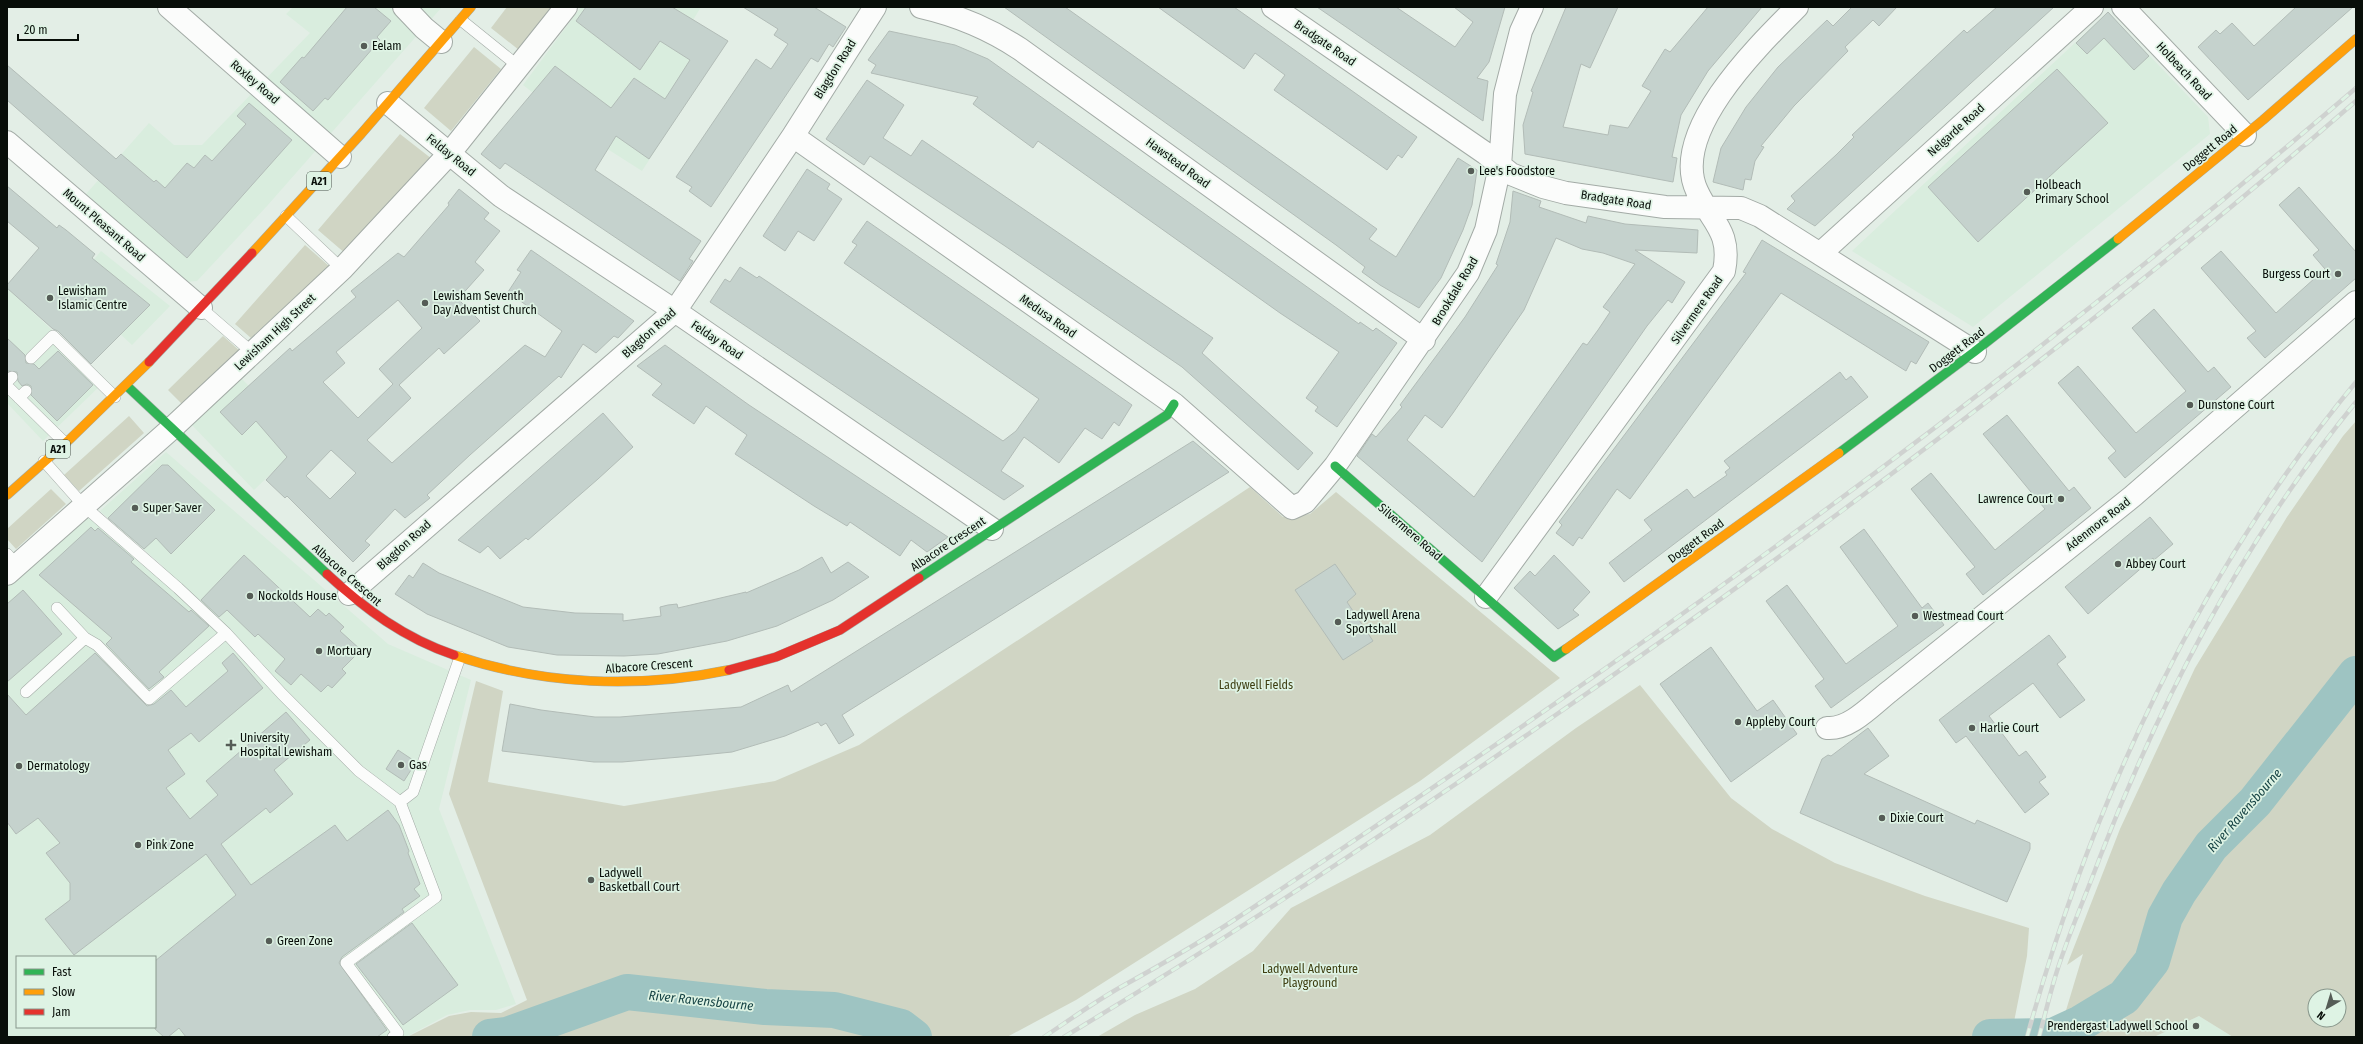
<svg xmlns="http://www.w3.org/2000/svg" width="2363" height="1044" font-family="'Fira Sans Condensed',sans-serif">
<rect width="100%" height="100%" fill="#e3eee6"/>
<path fill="#d9edde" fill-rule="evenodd" d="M293,7H442L267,206L197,281L186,282L86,194L149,123L174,145H202L310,33L286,14Z
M581,7H701L693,20L706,71L642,171L595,141L523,85Z
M2108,12L2208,117L2210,134L1973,327L1852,251Z
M101,251L170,306L132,345L70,287Z
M7,288L106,380L43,441L7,403Z
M240,377L304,442L254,490L190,423Z
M166,452L388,644L471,680L439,809L516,1004L496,1010H470L447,1015L406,1037H7V583L86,513L156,575L164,567L100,511ZM17,957H155V1027H17Z
M2199,1016L2233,1037H2154Z"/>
<path fill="#d0d5c4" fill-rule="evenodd" d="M507,7H552L519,50L491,28Z
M474,47L501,69L451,131L424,108Z
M400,134L432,159L346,254L318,230Z
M305,245L329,266L251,338L235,324Z
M223,336L240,351L182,404L168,390Z
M129,416L144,433L79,491L64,475Z
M2356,421V1037H2233L2199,1016L2154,1037H2058L2083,954L2067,965L2120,829L2195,668L2287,517L2343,436ZM2315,996H2339V1020H2315Z
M1250,487L1283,517L1310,514L1336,492L1560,678L1420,781L1076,1000L1007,1037H407L449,1016L471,1012L501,1013L527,1000L449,794L476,681L503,691L488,782L624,806L775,781L859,745Z
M51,489L66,504L16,549L7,539V529Z
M1640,685L1731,798L1772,829L1835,863L1925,896L2029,928L2027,956L2011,1037H1097L1135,1015L1195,989L1253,951L1291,908L1430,835L1576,728Z"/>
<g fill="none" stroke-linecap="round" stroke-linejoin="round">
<path stroke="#9ec4c2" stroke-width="36" d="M490,1037L507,1035L627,992L765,1007L834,1010L901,1027L914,1037
M1990,1037L2053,1036L2081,1023L2124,997L2152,961L2165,917L2179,892L2211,846L2255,802L2356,674"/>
</g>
<path fill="#c5d2cd" stroke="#b2bcb7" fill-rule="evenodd" d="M347,7H374L391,21L377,37L380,40L328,100L325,98L313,111L280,82L302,57L304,58Z
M586,7H672L728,41L649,159L616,136L595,170L701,241L689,259L693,261L680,281L505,163L500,169L481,154L555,66L611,108L634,78L665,99L690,60L660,41L640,70L576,21Z
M743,7H814L846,27L833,47L829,44L818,62L811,58L711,207L689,191L692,187L676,177L756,59L771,69L788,44L774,35L778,29Z
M1004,7H1065L1377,229L1369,239L1396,257L1458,158L1477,170L1472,205L1463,230L1441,278L1419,308L1380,285L1362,272L1365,267L1336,245Z
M1158,7H1234L1417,137L1402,158L1398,155L1387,170L1274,90L1285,75L1255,53L1244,69Z
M1317,7H1396L1455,47L1473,22L1454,7H1505L1489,62L1477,78L1488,81L1483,121Z
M1566,7H1618L1590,68L1581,64L1563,127L1608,135L1610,125L1628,128L1651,91L1642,86L1665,49L1670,52L1708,7H1762L1708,71L1681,115L1672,157L1677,158L1673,182L1525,154L1523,125L1533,92L1531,91Z
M1852,7H1897L1879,26L1873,20L1845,47L1848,51L1794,106L1761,146L1764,147L1755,161L1751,180L1745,179L1743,190L1713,182L1721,148L1746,107L1778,67L1827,20L1833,26Z
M1997,7H2054L1815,226L1787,209L1795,201L1791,196L1836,155L1854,137L1852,135L1964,30L1967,33Z
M2296,7H2353L2248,100L2198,47L2216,30L2220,34L2232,23L2254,46Z
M2108,12L2149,56L2134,70L2104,38L2087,54L2076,43Z
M889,31L955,45L988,59L1359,324L1360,322L1373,331L1376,328L1397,343L1337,427L1315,411L1318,407L1306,398L1339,352L1280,313L1038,141L1033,148L973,104L978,97L871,73L876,65L868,60Z
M7,65L116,159L121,154L154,182L156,180L165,188L187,163L194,168L205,155L212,161L246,124L237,116L249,103L292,140L187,258L7,100Z
M2057,69L2108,123L1978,242L1928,187Z
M867,80L904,105L883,138L911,156L922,140L1213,338L1202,353L1313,453L1298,470L1182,367L1005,246L870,156L864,165L826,139Z
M807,169L830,184L827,189L842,199L814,241L798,231L785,251L763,236Z
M7,186L57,228L59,225L66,230L95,254L92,258L150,305L91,364L58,331L53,329L7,288V285L39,248L7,221Z
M2299,187L2356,252V278L2265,358L2247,338L2256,331L2201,268L2221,251L2276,313L2325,269L2313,255L2319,250L2279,205Z
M459,189L489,213L484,219L500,231L475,262L484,270L458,299L480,321L444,354L439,348L399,385L411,398L367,440L392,463L525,345L545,357L562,331L508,292L521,272L517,270L531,250L634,321L618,338L614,336L596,353L583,344L561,378L559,376L470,455L427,495L430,498L405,518L395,509L365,541L370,545L353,562L287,496L285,498L266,480L287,457L256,421L242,435L220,412L290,348L292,351L356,297L351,291L398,253L404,257L449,205L448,203ZM398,300L422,328L379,369L393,384L358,418L323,382L345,363L336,352ZM331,450L356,473L330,499L306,476Z
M1513,191L1541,201L1539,207L1586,223L1588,216L1625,224L1698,230L1697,253L1635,250L1685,282L1672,303L1668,300L1647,326L1482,562L1357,456L1372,434L1376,437L1402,407L1400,405L1465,317L1498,265L1496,264L1510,222ZM1556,238L1582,249L1603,253L1635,264L1603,307L1610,312L1598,330L1587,345L1583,343L1474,497L1407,440L1425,415L1442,428L1453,413L1524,310Z
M867,221L1132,405L1119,426L1114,422L1102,439L1085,428L1059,463L1024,437L1001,471L1024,486L1004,500L710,302L725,279L730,282L740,267L757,278L759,276L768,282L1003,441L1016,431L1039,399L844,263L857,245L852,242Z
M1762,240L1929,342L1916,364L1911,361L1906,371L1781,293L1630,499L1617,489L1582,539L1579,537L1573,546L1556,533L1562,525L1559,522L1746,273L1743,272Z
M2154,309L2208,372L2214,367L2231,387L2125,478L2108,458L2116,451L2058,383L2078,366L2136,433L2186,391L2132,328Z
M7,338L25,355L26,363L34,364L39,369L58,351L93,385L57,421L31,395V386L27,384L22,386L18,381L17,372L7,371Z
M665,345L749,405L948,537L927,552L911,540L900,556L850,522L847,526L814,506L735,454L747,435L706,406L694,424L652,395L662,384L637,366Z
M1840,372L1846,380L1851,376L1868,397L1624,582L1609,563L1652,530L1644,520L1687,489L1694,498L1727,475L1725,472L1730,468L1724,461Z
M603,413L633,447L598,479L528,540L526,538L500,559L488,546L480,553L458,540Z
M2007,415L2069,491L2074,487L2091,508L1983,595L1966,574L1975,567L1911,489L1931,473L1995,550L2045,509L1983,434Z
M1193,441L1229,472L842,715L854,735L839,744L826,723L821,726L818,722L785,736L732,752L692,756L622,762H594L502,751L510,704L541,710L595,717H620L741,707L788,685L791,692Z
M162,465H168L215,510L171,554L156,538L144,549L108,518Z
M2150,517L2173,544L2154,560L2153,558L2088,614L2065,587Z
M91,527L95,531L98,528L134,559L131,562L189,612L191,610L209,626L159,672L164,677L149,689L106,644L112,638L39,575Z
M1864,529L1922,608L1928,603L1944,625L1831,708L1815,686L1824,679L1766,601L1787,585L1846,664L1898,626L1840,547Z
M244,555L310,617L318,609L326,616L329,613L344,627L340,631L361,650L342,669L346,673L332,688L328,685L321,692L301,674L291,685L275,671L285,659L258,634L255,637L227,610L219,617L201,600Z
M1554,555L1590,592L1573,610L1579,615L1558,629L1514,588L1530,571L1535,576Z
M822,557L831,573L848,562L869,577L833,600L777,626L727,641L658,654L624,656L557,655L508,647L427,614L395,594L409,575L413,578L423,563L439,573L523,607L575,613L623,614V621L661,616L660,607L668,605L677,604L678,608L746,592V593L799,570Z
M1335,564L1356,594L1347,602L1373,641L1343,660L1295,590Z
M23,590L62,634L7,682V604Z
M2049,635L2066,657L2057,664L2085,700L2060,718L2033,683L1989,716L2019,756L2026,751L2046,777L2039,782L2049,794L2025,813L1966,736L1956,743L1939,720Z
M1711,647L1757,711L1773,700L1797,734L1731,782L1660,684Z
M95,653L147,706L154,704L171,690L186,707L228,671L222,663L233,653L263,688L199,742L191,733L168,750L185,774L166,788L190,819L218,795L206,781L286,712L310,740L274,770L293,794L270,813L266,808L221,844L251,885L335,825L347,841L388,810L399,825L409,851L408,853L420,884L414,889L420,896L402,909L404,912L342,957L339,963L387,1030L377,1037H186L179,1028L168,1037H164L155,1029V961L236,895L206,854L74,955L45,919L70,900V883L46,853L60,843L38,818L16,834L7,822V694L26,715Z
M1868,728L1889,756L1864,774L1975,824L1977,820L2030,843V849L2007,902L1800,813L1822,759L1828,755L1831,756Z
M398,750L416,762L404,781L386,769Z
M412,923L458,985L403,1025L356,964Z"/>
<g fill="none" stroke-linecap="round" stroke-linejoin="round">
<g stroke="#a3aba6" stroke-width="12">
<path id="lane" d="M461,20L518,66
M286,216L342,269
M201,308L253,353
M31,358L53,336L115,397
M7,382L12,377
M7,386L65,443
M19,398L26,391
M44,461L84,506L178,588L226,633L282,694L359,771L400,802L413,792L460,657
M7,554L19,567
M57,608L85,638L97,645L149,699L226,633
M26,692L85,638
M393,1037L398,1033L346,963L436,897L400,802"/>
</g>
<g stroke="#a3aba6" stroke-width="24">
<path id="street" d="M169,7L340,157
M404,7L424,28L441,42
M921,7C956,15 990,29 1020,49L1424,340
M1273,7L1485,153L1511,174L1543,187L1566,193L1665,207L1741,208L1760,216L1975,352
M2123,7L2245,135
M388,103L501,196L675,311L992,529
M793,136L1174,404L1292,508L1305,502L1335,466L1468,273L1486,230L1500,166L1505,94L1521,31L1532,7
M7,142L201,308
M1821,253L2092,7
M7,574L171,429L342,269L449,154L566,7
M349,594L675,311L793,136L875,7
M1486,597L1724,271C1732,231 1711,222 1697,191C1669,132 1759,45 1797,7
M1827,728C1850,730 1873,704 1890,691L2133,496L2356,302"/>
</g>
<g stroke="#a3aba6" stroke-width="10">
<path id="fast" d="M127,386L327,574
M1839,453L1974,352L2118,239
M1335,466L1554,657L1566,649
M919,578L1167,415L1174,404"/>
</g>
<g stroke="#a3aba6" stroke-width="10">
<path id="slow" d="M2118,239L2263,120L2356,39
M252,253L361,134L471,7
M7,495L70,439L149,362
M1566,649L1839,453
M454,655C542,685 638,689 729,670"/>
</g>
<g stroke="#a3aba6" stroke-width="10">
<path id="jam" d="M149,362L252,253
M327,574C365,609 404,638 454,655
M729,670L776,657L840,630L919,578"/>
</g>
<use href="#lane" stroke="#fbfcfb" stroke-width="11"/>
<use href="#street" stroke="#fbfcfb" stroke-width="22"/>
<use href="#fast" stroke="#30b455" stroke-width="9"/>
<use href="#slow" stroke="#ff9f0a" stroke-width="9"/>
<use href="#jam" stroke="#e5322d" stroke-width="9"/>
<g stroke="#cfd2d0" stroke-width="4.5">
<path id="rail" d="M1044,1037C1068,1021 1093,1003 1119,988C1157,967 1194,946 1231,922C1622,666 2001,393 2356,88
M1064,1037C1229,938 1389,831 1547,721C1827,528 2099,324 2356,101
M2027,1037C2092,801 2199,572 2356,382
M2039,1037C2045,1015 2050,993 2057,971C2069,933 2086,895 2100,857C2163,694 2245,538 2356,402"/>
</g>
<use href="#rail" stroke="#def3e4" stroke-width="3" stroke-dasharray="9" stroke-linecap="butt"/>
</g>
<g fill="#555c56" stroke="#def3e4" stroke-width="1.5">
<circle cx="364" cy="46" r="4"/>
<circle cx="1471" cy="171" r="4"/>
<circle cx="2027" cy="192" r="4"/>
<circle cx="2338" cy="274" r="4"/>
<circle cx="50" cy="298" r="4"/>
<circle cx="425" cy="303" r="4"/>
<circle cx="2190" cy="405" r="4"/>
<circle cx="2061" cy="499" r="4"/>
<circle cx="135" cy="508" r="4"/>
<circle cx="2118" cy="564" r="4"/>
<circle cx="250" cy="596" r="4"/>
<circle cx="1915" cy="616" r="4"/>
<circle cx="1338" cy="622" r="4"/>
<circle cx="319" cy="651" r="4"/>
<circle cx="1738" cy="722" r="4"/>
<circle cx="1972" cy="728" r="4"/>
<path d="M229 739h4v4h4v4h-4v4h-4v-4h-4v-4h4z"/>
<circle cx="401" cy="765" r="4"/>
<circle cx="19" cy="766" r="4"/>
<circle cx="1882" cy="818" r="4"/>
<circle cx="138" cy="845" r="4"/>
<circle cx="591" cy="880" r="4"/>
<circle cx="269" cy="941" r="4"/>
<circle cx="2196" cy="1026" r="4"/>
</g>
<g text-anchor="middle" stroke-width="3.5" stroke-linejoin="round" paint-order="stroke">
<g fill="#def3e4" stroke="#48534b" stroke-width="1">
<rect x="307" y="172" width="24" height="18" rx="3"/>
<rect x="46" y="440" width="24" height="18" rx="3"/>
</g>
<g font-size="11" font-weight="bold" fill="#080e09">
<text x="319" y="185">A21</text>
<text x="58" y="453">A21</text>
</g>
<g font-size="12" fill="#080e09" stroke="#def3e4">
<text transform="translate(1325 43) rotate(34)" y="4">Bradgate Road</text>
<text transform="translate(835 69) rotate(-58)" y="4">Blagdon Road</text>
<text transform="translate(2184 71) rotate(47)" y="4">Holbeach Road</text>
<text transform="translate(255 82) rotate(41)" y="4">Roxley Road</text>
<text transform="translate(1956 130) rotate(-42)" y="4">Nelgarde Road</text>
<text transform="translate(2210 148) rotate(-39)" y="4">Doggett Road</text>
<text transform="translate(451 155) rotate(39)" y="4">Felday Road</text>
<text transform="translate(1178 163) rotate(36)" y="4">Hawstead Road</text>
<text transform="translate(1616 200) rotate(9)" y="4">Bradgate Road</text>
<text transform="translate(104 225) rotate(41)" y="4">Mount Pleasant Road</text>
<text transform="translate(1455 291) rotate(-59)" y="4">Brookdale Road</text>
<text transform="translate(1697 310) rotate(-55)" y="4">Silvermere Road</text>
<text transform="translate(1048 316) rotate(35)" y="4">Medusa Road</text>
<text transform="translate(275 332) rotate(-43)" y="4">Lewisham High Street</text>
<text transform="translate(649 333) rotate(-42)" y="4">Blagdon Road</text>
<text transform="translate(717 340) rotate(34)" y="4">Felday Road</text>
<text transform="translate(1957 350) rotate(-37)" y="4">Doggett Road</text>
<text transform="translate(2098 524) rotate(-38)" y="4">Adenmore Road</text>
<text transform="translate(1410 532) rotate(41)" y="4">Silvermere Road</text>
<text transform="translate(1696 541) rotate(-36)" y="4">Doggett Road</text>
<text transform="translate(948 544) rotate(-34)" y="4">Albacore Crescent</text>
<text transform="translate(404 545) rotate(-42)" y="4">Blagdon Road</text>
<text transform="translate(347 575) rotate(41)" y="4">Albacore Crescent</text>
<text transform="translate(649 666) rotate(-4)" y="4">Albacore Crescent</text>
</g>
<g font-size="12" fill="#080e09" stroke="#def3e4" text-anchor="start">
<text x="372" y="50">Eelam</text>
<text x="1479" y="175">Lee's Foodstore</text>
<text x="2035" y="189">Holbeach<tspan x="2035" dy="14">Primary School</tspan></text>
<text x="2330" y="278" text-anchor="end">Burgess Court</text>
<text x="58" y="295">Lewisham<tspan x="58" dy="14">Islamic Centre</tspan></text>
<text x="433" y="300">Lewisham Seventh<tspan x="433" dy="14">Day Adventist Church</tspan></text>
<text x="2198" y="409">Dunstone Court</text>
<text x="2053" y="503" text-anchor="end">Lawrence Court</text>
<text x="143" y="512">Super Saver</text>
<text x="2126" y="568">Abbey Court</text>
<text x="258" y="600">Nockolds House</text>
<text x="1346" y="619">Ladywell Arena<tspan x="1346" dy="14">Sportshall</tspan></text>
<text x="1923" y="620">Westmead Court</text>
<text x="327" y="655">Mortuary</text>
<text x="1746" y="726">Appleby Court</text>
<text x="1980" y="732">Harlie Court</text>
<text x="240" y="742">University<tspan x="240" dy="14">Hospital Lewisham</tspan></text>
<text x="409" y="769">Gas</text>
<text x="27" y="770">Dermatology</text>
<text x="1890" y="822">Dixie Court</text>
<text x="146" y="849">Pink Zone</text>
<text x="599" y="877">Ladywell<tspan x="599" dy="14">Basketball Court</tspan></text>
<text x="277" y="945">Green Zone</text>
<text x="2188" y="1030" text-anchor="end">Prendergast Ladywell School</text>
</g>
<g font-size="12" fill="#3e3e11" stroke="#def3e4">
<text x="1256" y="689">Ladywell Fields</text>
<text x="1310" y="973">Ladywell Adventure<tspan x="1310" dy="14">Playground</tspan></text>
</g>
<g font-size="13" font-style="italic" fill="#164344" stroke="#def3e4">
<text transform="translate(2244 810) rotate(-49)" y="5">River Ravensbourne</text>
<text transform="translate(701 1000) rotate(6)" y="5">River Ravensbourne</text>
</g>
</g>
<rect width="2363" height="1044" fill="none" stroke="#080e09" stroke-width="16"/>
<rect x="16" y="956" width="140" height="72" fill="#def3e4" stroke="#88978c"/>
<rect x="24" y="969" width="20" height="6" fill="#30b455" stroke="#88978c"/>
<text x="52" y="976" font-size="12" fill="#080e09">Fast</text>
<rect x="24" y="989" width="20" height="6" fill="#ff9f0a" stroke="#88978c"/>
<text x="52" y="996" font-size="12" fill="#080e09">Slow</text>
<rect x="24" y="1009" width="20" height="6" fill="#e5322d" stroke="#88978c"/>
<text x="52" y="1016" font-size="12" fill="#080e09">Jam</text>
<g transform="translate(2327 1008) rotate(218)"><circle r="19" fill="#def3e4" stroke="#88978c"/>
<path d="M0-3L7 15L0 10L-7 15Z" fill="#555c56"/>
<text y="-6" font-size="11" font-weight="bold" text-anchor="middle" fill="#080e09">N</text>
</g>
<path d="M18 34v6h60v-6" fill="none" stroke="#080e09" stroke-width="2"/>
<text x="24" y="34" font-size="12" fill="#080e09" stroke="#def3e4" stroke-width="3" paint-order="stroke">20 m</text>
</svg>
